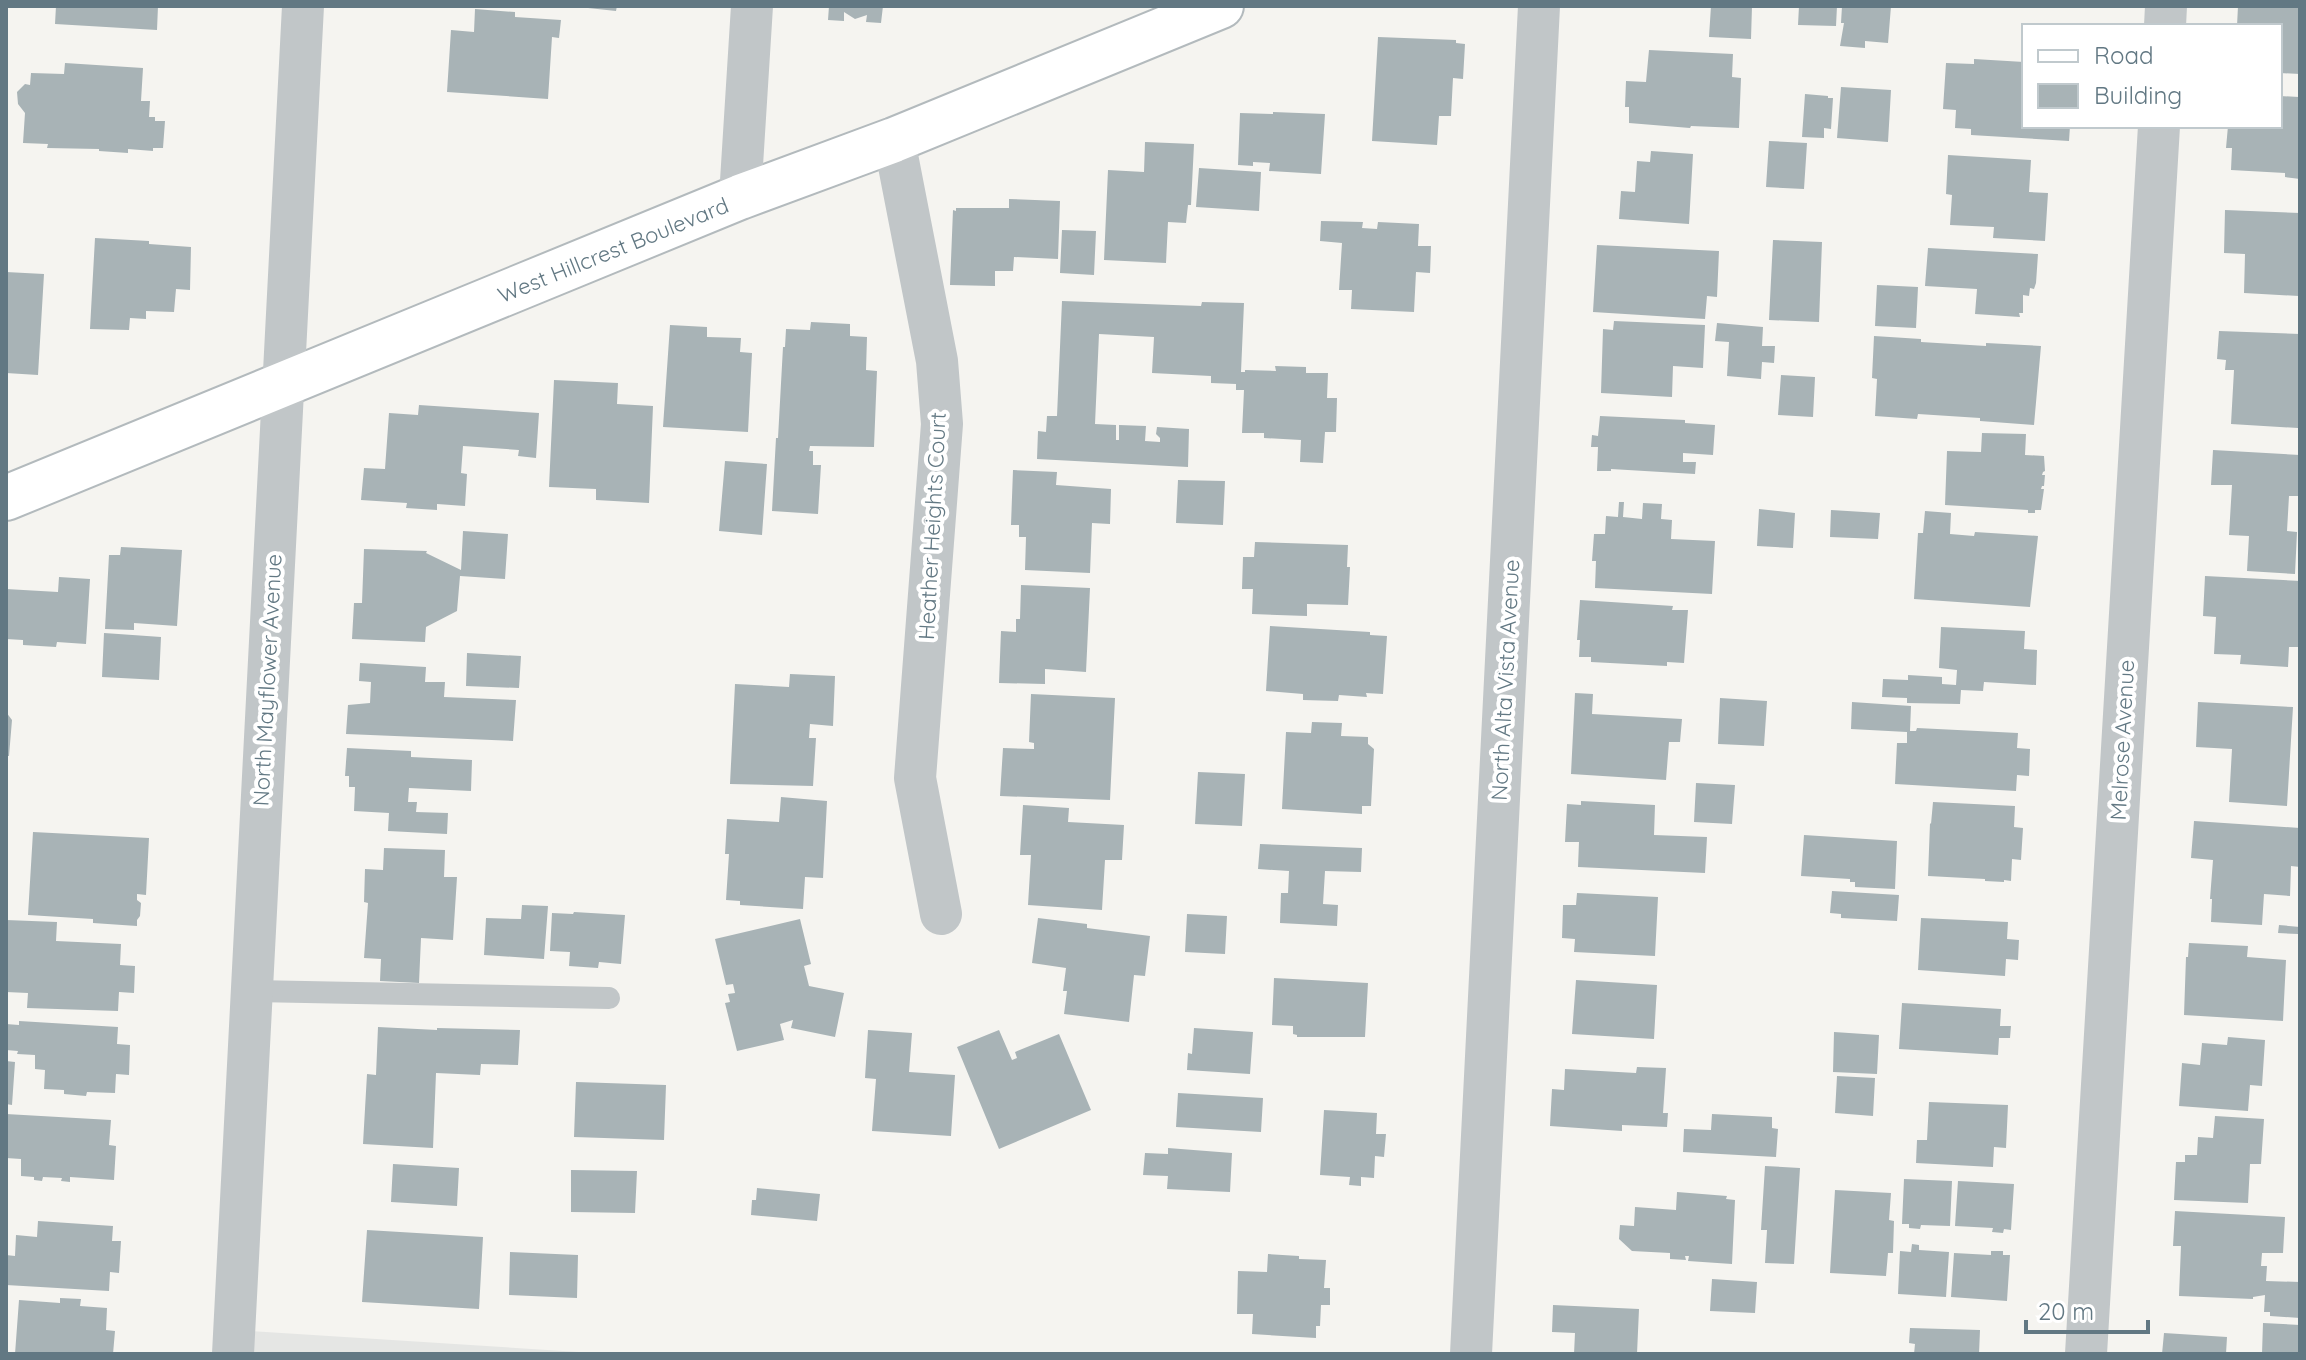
<svg xmlns="http://www.w3.org/2000/svg" width="2306" height="1360" font-family="Quicksand,sans-serif">
<rect width="100%" height="100%" fill="#f5f4f0"/>
<path fill="#e5e6e4" d="M234,1330L610,1354H233Z"/>
<path fill="#a8b3b6" d="M56,6H158L157,30L55,24Z
M588,6H617L616,11L588,8Z
M829,6H883L881,23L866,22L867,15L855,19L844,12V21L828,20Z
M1711,6H1752L1751,39L1709,37Z
M1799,6H1837L1836,26L1798,25Z
M1842,6H1891L1888,43L1865,41V48L1840,46L1844,23H1841Z
M2238,6H2300V74L2280,73V26H2237Z
M475,9L515,12V17L561,20L559,38L552,37L548,99L447,92L451,30L474,32Z
M1378,37L1456,40V43L1465,44L1463,79L1453,78L1451,116H1439L1437,145L1372,141Z
M1649,50L1733,54L1732,77L1741,78L1739,128L1691,126L1690,128L1629,123V107H1625L1626,81L1646,82Z
M1974,59L2024,62V126H2070L2069,141L1971,135V129L1955,128L1956,110L1943,109L1946,63L1974,64Z
M65,63L143,68L141,101H150L149,117H155V121H165L163,148H153V151L128,149V153L99,151V149L47,148L48,144L23,143L25,113L18,104L17,92L25,84L30,85L31,73L64,74Z
M1841,87L1891,90L1888,142L1837,138Z
M1805,94L1828,96V98H1833L1831,129L1824,128V138L1802,137Z
M2280,96L2299,97L2300,179L2285,177V173L2231,170L2232,148H2226L2228,126H2280Z
M1273,112L1325,114L1321,174L1269,171L1270,163L1253,162V166L1238,165L1240,113L1273,114Z
M1769,141L1807,143L1804,189L1766,187Z
M1145,142L1194,144L1191,205H1188L1186,223L1168,222L1166,263L1104,260L1108,170L1144,172Z
M1651,151L1693,154L1689,224L1619,219L1621,191L1635,192L1637,161L1650,162Z
M1948,155L2031,160L2029,192L2048,193L2045,241L1993,238L1994,227L1950,225L1952,195L1946,194Z
M1199,168L1261,172L1259,211L1196,207Z
M1009,199L1060,201L1058,259L1014,257L1013,271H995V286L950,285L953,210L956,211V208H1009Z
M2225,210L2300,213L2299,296L2244,293L2245,254L2224,253Z
M1321,221L1363,222L1362,228L1377,229L1378,222L1419,224L1418,246H1431L1430,273L1416,272L1414,312L1351,309L1352,290H1339L1342,243L1320,241Z
M1062,230L1096,231L1094,275L1060,273Z
M95,238L149,241V244L191,247L190,290L176,289L174,312L146,311V319L130,318L129,330L90,329Z
M1773,240L1822,242L1819,322L1769,320Z
M1597,245L1719,251L1717,297L1707,296L1705,319L1593,312Z
M1928,248L2038,254L2036,283L2034,289L2030,288L2029,296L2023,295V313H2019L2020,317L1975,314L1977,289L1925,286Z
M6,272L44,274L38,375L6,373Z
M1877,285L1918,287L1916,328L1875,326Z
M1062,301L1201,306L1202,302L1244,303L1241,372H1245V370L1276,371L1275,366L1306,367V373H1328L1327,398H1337L1336,432H1325L1323,463L1300,462L1301,440L1264,438V433H1242L1244,390H1236V384L1211,383V376L1152,373L1154,337L1099,334L1095,424L1116,425V440H1119V425L1146,426L1145,441L1160,442V438L1156,434L1157,427L1189,429L1188,467L1037,459L1038,431L1046,432L1047,416H1057Z
M1614,321L1705,325L1703,368L1673,366L1672,397L1601,393L1603,329L1613,330Z
M811,322L850,324V336L867,337L866,370L877,371L874,447L810,446L809,451H813V465H821L818,514L772,511L776,438H778L783,347H785L786,329L810,330Z
M1717,323L1763,327L1762,346H1775L1774,363L1762,362L1761,379L1727,376L1729,342L1715,341Z
M670,325L707,327V337L741,338L740,352L752,353L748,432L663,427Z
M2219,331L2300,334V418H2298V428L2231,424L2234,370H2225L2226,360L2217,359Z
M1874,336L1921,339V342L1986,346V343L2041,346L2034,425L1980,421V418L1918,414L1917,419L1875,416L1877,379L1872,378Z
M1781,375L1815,377L1813,417L1778,415Z
M554,380L618,383L617,404L653,406L649,503L596,500V489L549,487Z
M419,405L539,413L536,458L518,456L519,450L463,446L461,473L467,474L465,506L437,504V510L406,508L407,503L361,500L364,468L385,469L389,413L418,415Z
M1600,416L1685,420V423L1715,425L1713,455L1683,453V462H1696L1695,474L1611,469V471H1597L1598,447H1591L1592,435L1598,436Z
M1982,433L2026,434L2025,455L2044,456L2045,471L2043,472L2042,475H2045L2044,486H2042L2041,489H2044L2041,510H2035V513H2028V510L1945,505L1947,451L1981,452Z
M2213,450L2300,455V496H2289L2287,531L2297,532L2295,574L2247,571L2249,536L2229,535L2232,485H2211Z
M725,461L767,464L762,535L719,531Z
M1013,470L1057,472L1056,485L1111,489L1110,524L1092,523L1090,573L1025,570L1026,537H1019V525H1011Z
M1178,480L1225,481L1223,525L1176,523Z
M1619,502H1624L1623,517L1642,519L1643,503L1662,504L1661,519L1672,520L1671,539L1715,541L1712,594L1595,588L1596,561H1592L1594,534H1605L1606,516L1618,517Z
M1759,509L1795,513L1793,548L1757,546Z
M1831,510L1880,513L1878,539L1830,537Z
M1925,511L1951,513L1950,534L1974,536L1975,532L2038,536L2030,607L1914,599L1918,533H1923Z
M463,531L508,534L505,579L460,576L457,611L426,627L425,642L352,639L354,603H362L364,549L427,551L426,553L461,570Z
M1255,542L1348,545L1347,567H1350L1348,605L1307,604V616L1252,614L1253,589H1242L1243,557H1254Z
M121,547L182,550L177,626L134,623V630L105,629L109,555H120Z
M2205,576L2300,581V647H2289L2288,667L2240,664L2241,655L2214,654L2216,617L2203,616Z
M59,577L90,579L86,644L57,642L56,647L23,645V640L6,639V589L58,592Z
M1021,585L1090,588L1086,672L1045,669V684L999,683L1001,631L1016,632V619H1020Z
M1580,600L1673,606L1672,610H1688L1684,663L1667,662V666L1591,662V657H1579L1580,640H1577Z
M1270,626L1370,632V635L1387,636L1383,694L1366,693L1367,697L1339,695L1338,701L1303,700V694L1266,691Z
M1941,627L2025,631L2024,649L2037,650L2036,685L1984,682L1983,691L1961,690L1960,704L1907,703V698L1882,697L1883,679L1908,680V675L1942,677V684L1956,685L1957,670L1939,668Z
M104,633L161,637L159,680L102,677Z
M467,653L521,656L519,688L466,686Z
M360,663L426,667L425,682H445L444,697L516,700L513,741L346,734L348,705L370,703L371,682L359,681Z
M790,674L835,676L833,726L810,724L809,738H816L813,786L730,784L735,684L789,687Z
M1575,693L1593,694L1592,714L1682,719L1680,742H1669L1666,780L1571,774Z
M1031,694L1115,698L1110,800L1000,796L1003,748L1034,749V743L1029,742Z
M1720,698L1767,701L1764,746L1718,744Z
M1852,702L1911,706L1910,731H1916L1917,728L2018,733L2017,748L2030,749L2029,776L2017,775L2016,791L1895,784L1897,743H1907V732L1851,729Z
M2198,702L2293,707L2287,806L2229,802L2232,749L2196,747Z
M6,712L12,720L9,756H6Z
M1312,722L1342,723L1341,736L1368,737V744L1374,749L1371,806H1362V814L1282,809L1286,732L1311,733Z
M347,748L411,751V757L472,760L471,791L409,788L408,802H417L416,812L448,813L447,834L388,831L389,813L354,811L355,787H349V776H345Z
M1198,772L1245,774L1242,826L1195,824Z
M1696,783L1735,785L1732,824L1694,822Z
M781,797L827,801L823,878L805,877L803,909L740,905V901L726,900L729,854H725L727,819L779,822Z
M1581,801L1655,805L1654,835L1707,837L1705,873L1578,867L1579,842H1565L1567,804L1581,805Z
M1933,802L2015,806L2014,827L2023,828L2021,860L2012,859L2011,881L2004,880V882L1985,881V879L1928,876L1930,823L1931,824Z
M1023,805L1069,808L1068,822L1124,825L1122,860H1105L1102,910L1028,905L1031,855H1020Z
M2194,821L2300,828V867L2291,866L2290,896L2264,894L2262,925L2211,922L2212,899H2210L2213,860L2191,858Z
M33,832L149,838L146,895L137,894V900L141,903L140,916L137,920V926L93,923V919L28,915Z
M1804,835L1897,841L1895,889L1855,887V882H1850V879L1801,876Z
M1260,844L1362,848L1361,872L1325,871L1323,904L1338,905L1337,926L1280,923L1281,893H1288L1289,871L1258,869Z
M384,848L445,850L444,877H457L453,940L421,938L419,983L380,981L381,959L364,958L368,903L364,902L365,869L383,870Z
M1832,891L1899,895L1897,921L1841,918V914L1830,913Z
M1577,893L1658,897L1655,956L1574,952L1575,939L1562,938L1563,905H1576Z
M522,905L548,906L544,959L484,955L486,918L521,919Z
M574,912L625,915L621,964L599,962L598,968L569,966L570,952L550,951L552,913L573,914Z
M1187,914L1227,916L1225,954L1185,952Z
M1038,918L1087,924V928L1150,936L1145,976L1134,975L1129,1022L1064,1014L1067,991H1063L1066,968L1032,963Z
M1921,918L2008,922L2007,939L2019,940L2018,960L2006,959L2005,976L1918,970Z
M800,919L811,964L804,966L809,986L844,993L835,1037L791,1028L793,1020L780,1024L784,1040L737,1051L725,1003L730,1002L728,994L735,993L733,984L726,985L715,939Z
M6,920L57,922L56,941L121,944L120,965L135,966L134,993L119,992L118,1011L27,1008L28,993L6,992Z
M2279,925L2300,927V931H2298V934L2278,933Z
M2189,943L2248,946L2247,957L2286,960L2283,1021L2184,1015L2186,957H2188Z
M1274,978L1368,983L1365,1037H1297V1035L1293,1034V1026L1272,1025Z
M1576,980L1657,985L1654,1039L1572,1034Z
M1902,1003L2001,1009L2000,1026H2011L2010,1038H1999L1998,1055L1899,1049Z
M19,1021L118,1027L117,1044L130,1045L129,1075L116,1074L115,1093L87,1092L86,1096L64,1094V1090L44,1089L45,1070L35,1069V1055L17,1054L18,1051L6,1050V1024L19,1025Z
M378,1027L437,1030V1028L520,1030L518,1065L481,1064L480,1075L436,1073L433,1148L363,1144L367,1074L376,1075Z
M1194,1028L1253,1032L1250,1074L1187,1070L1188,1053L1192,1054Z
M868,1030L912,1033L909,1072L955,1075L951,1136L872,1131L876,1079L865,1078Z
M999,1030L1012,1060L1017,1058L1015,1052L1059,1034L1091,1110L999,1149L957,1047Z
M1834,1032L1879,1035L1877,1074L1833,1072Z
M2228,1037L2265,1040L2262,1086L2250,1085L2248,1111L2179,1106L2182,1063L2200,1065L2202,1043L2227,1045Z
M6,1061L15,1062L12,1105L6,1104Z
M1637,1067L1666,1068L1663,1113H1668L1667,1127L1622,1125V1131L1550,1126L1552,1089L1564,1090L1565,1069L1636,1073Z
M1837,1076L1875,1078L1873,1116L1835,1113Z
M576,1082L666,1085L664,1140L574,1137Z
M1178,1093L1263,1098L1261,1132L1176,1127Z
M1929,1102L2008,1105L2006,1148L1994,1147L1993,1167L1916,1163L1917,1140H1927Z
M1324,1110L1377,1113L1376,1134H1386L1384,1157L1375,1156L1374,1178L1361,1177V1186L1349,1185L1350,1177L1320,1175Z
M6,1114L111,1120L109,1145L116,1146L114,1180L70,1177V1182L61,1181L62,1178L43,1177L42,1181L34,1180V1177L21,1176V1159L6,1158Z
M1712,1114L1772,1117V1128L1778,1129L1776,1157L1683,1152L1684,1129L1711,1130Z
M2215,1116L2264,1119L2261,1164H2250L2248,1203L2174,1200L2176,1162H2185V1155H2197L2198,1137L2213,1138Z
M1168,1148L1232,1153L1230,1192L1167,1189L1168,1176L1143,1175L1145,1153L1168,1154Z
M393,1164L459,1168L457,1206L391,1202Z
M1765,1166L1800,1168L1794,1264L1765,1263L1767,1230H1761Z
M571,1170L637,1171L635,1213L571,1212Z
M1904,1179L1952,1181L1950,1226L1921,1225L1920,1229L1909,1228V1224H1902Z
M1958,1181L2014,1184L2011,1230L2004,1229L2003,1233L1992,1232L1993,1228L1955,1226Z
M757,1188L820,1194L817,1221L751,1215L752,1200H756Z
M1835,1190L1891,1193L1889,1220L1894,1221L1893,1253H1888L1886,1276L1830,1273Z
M1677,1192L1727,1196L1726,1199L1735,1200L1732,1264L1688,1261L1689,1256H1685L1686,1260L1670,1259V1253L1632,1251L1619,1239L1620,1225L1634,1226L1635,1207L1676,1210Z
M2175,1211L2285,1217L2283,1253H2262L2261,1266H2267L2266,1281L2300,1282V1318L2270,1316V1312H2264L2265,1295L2253,1297V1299L2179,1296L2181,1246H2173Z
M38,1221L113,1226L112,1241H121L119,1273L110,1272L109,1291L6,1285V1255L15,1256L16,1235L37,1237Z
M367,1230L483,1237L479,1309L362,1302Z
M1912,1244L1919,1245V1250L1949,1252L1946,1297L1898,1294L1900,1251L1911,1252Z
M1991,1251H2003V1255H2010L2007,1301L1951,1297L1954,1253L1991,1255Z
M510,1252L578,1255L577,1298L509,1295Z
M1268,1254L1299,1256V1259L1326,1260L1324,1288H1330V1305H1321L1320,1326H1316V1338L1252,1334L1253,1314H1237L1238,1271L1267,1272Z
M1712,1279L1757,1282L1755,1313L1710,1311Z
M60,1298L81,1299L80,1306L107,1308L106,1330L115,1331L113,1354H15L19,1300L60,1303Z
M1553,1305L1639,1309L1637,1354H1574L1575,1333L1552,1332Z
M2263,1323L2300,1325V1354H2262Z
M1910,1328L1980,1330L1979,1354H1914L1915,1344L1909,1343Z
M2164,1333L2227,1337L2226,1354H2162Z"/>
<g fill="none" stroke-linecap="round" stroke-linejoin="round">
<g stroke="#b3babd" stroke-width="48">
<path id="secondary" d="M6,498L740,197L894,140L1221,6"/>
</g>
<path stroke="#c1c6c8" stroke-width="22" d="M252,991L609,998"/>
<path stroke="#c1c6c8" stroke-width="42" d="M2165,26L2166,6
M894,140L937,361L942,424L915,778L941,914
M740,197L752,6
M233,1354L303,6
M1471,1354L1539,6
M2086,1354L2159,126"/>
<use href="#secondary" stroke="#fff" stroke-width="44"/>
</g>
<g text-anchor="middle" stroke-width="8" stroke-linejoin="round" paint-order="stroke">
<g font-size="22" fill="#627883" stroke="#fff">
<text transform="translate(613 250) rotate(-22)" y="8">West Hillcrest Boulevard</text>
<text transform="translate(932 526) rotate(-87)" y="8">Heather Heights Court</text>
<text transform="translate(267 680) rotate(-87)" y="8">North Mayflower Avenue</text>
<text transform="translate(1505 680) rotate(-87)" y="8">North Alta Vista Avenue</text>
<text transform="translate(2122 740) rotate(-87)" y="8">Melrose Avenue</text>
</g>
</g>
<rect width="2306" height="1360" fill="none" stroke="#627883" stroke-width="16"/>
<rect x="2022" y="24" width="260" height="104" fill="#ffffff" stroke="#c0c9cd" stroke-width="2"/>
<rect x="2038" y="50" width="40" height="12" fill="#ffffff" stroke="#c0c9cd" stroke-width="2"/>
<text x="2094" y="64" font-size="24" fill="#627883">Road</text>
<rect x="2038" y="84" width="40" height="24" fill="#a8b3b6" stroke="#c0c9cd" stroke-width="2"/>
<text x="2094" y="104" font-size="24" fill="#627883">Building</text>
<path d="M2026 1320v12h122v-12" fill="none" stroke="#627883" stroke-width="4"/>
<text x="2038" y="1320" font-size="24" fill="#627883" stroke="#ffffff" stroke-width="6" paint-order="stroke">20 m</text>
</svg>
